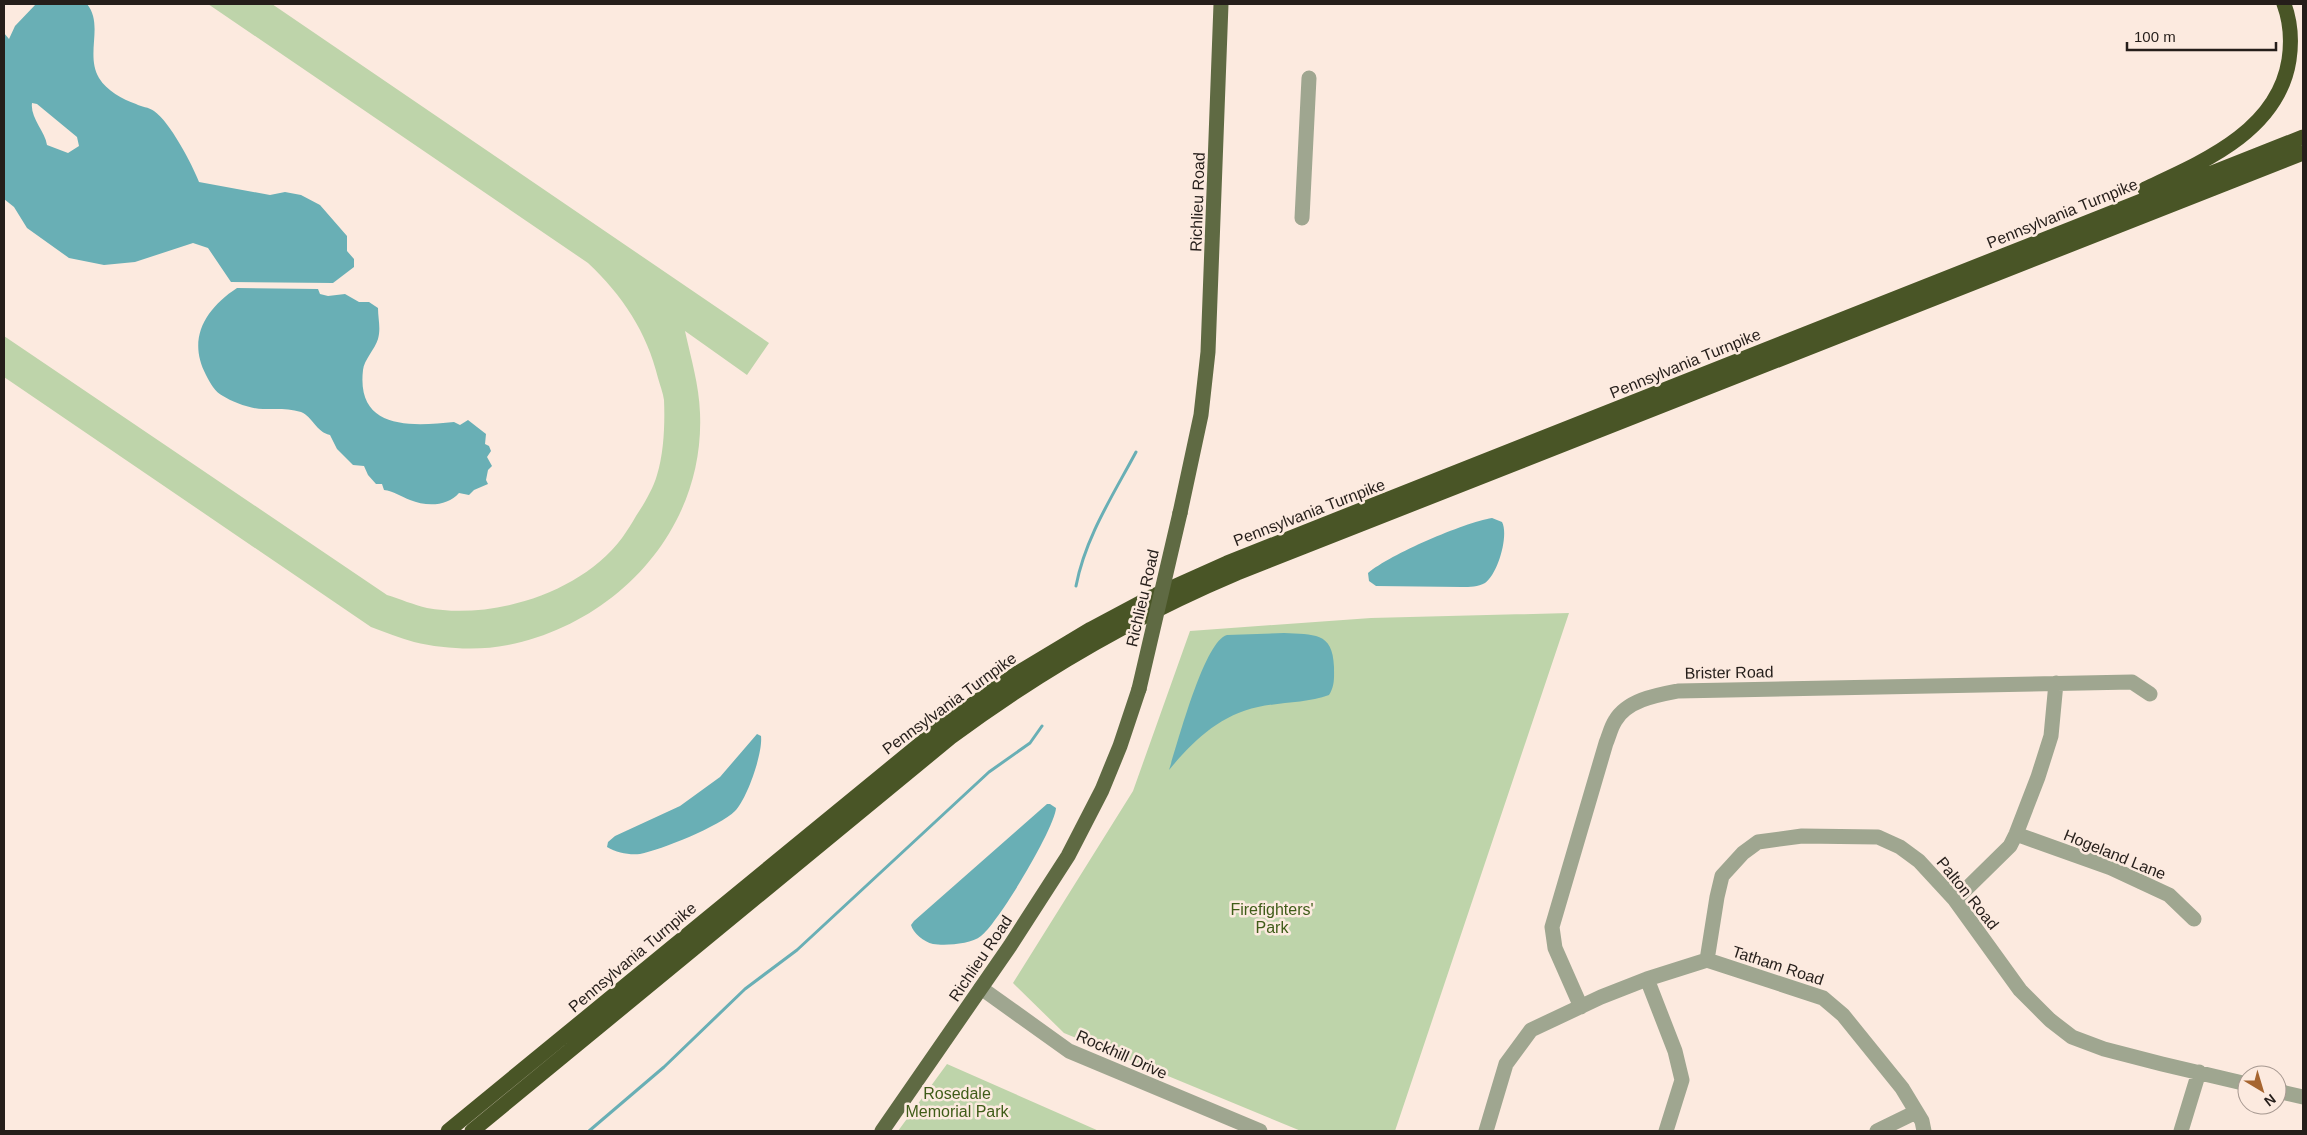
<svg xmlns="http://www.w3.org/2000/svg" width="2307" height="1135" font-family="Helvetica,sans-serif">
<rect width="100%" height="100%" fill="#fceadf"/>
<path fill="#bed4aa" d="M208,4H272L769,343L747,375L685,331C691,359 699,384 700,413C705,528 618,623 508,645C479,651 443,649 414,642C400,638 385,632 371,627L4,377V336L387,595C400,599 414,605 427,608C493,620 581,593 622,538C627,531 632,523 636,516C644,504 653,489 657,475C664,453 665,423 664,400C663,393 660,385 658,378C647,332 622,295 588,263Z
M1569,613L1395,1131H1301L1064,1033L1013,983L1133,791L1190,631L1371,618Z
M947,1064L1099,1131H898Z"/>
<path fill="#69afb5" fill-rule="evenodd" d="M36,4H87C104,25 85,54 99,78C107,91 122,99 136,104C141,107 149,107 154,111C170,122 192,164 199,182L270,195L285,192L301,195L320,205L347,236V251L354,259V267L333,283L231,282L208,248L193,243L135,262L104,265L69,258L27,228L14,207L4,199V33L9,39L15,26ZM32,103L37,104L77,137L79,146L68,153L47,145C45,131 30,118 32,103Z
M237,288L318,289L320,294L328,296L345,294L359,302H369L378,308C378,319 381,328 378,339C375,349 364,360 363,370C356,431 413,426 454,422L460,425L468,420L486,434L485,444L489,446L491,451L487,457L492,466L488,470L486,480L488,484L474,490L469,495L459,493C448,506 427,507 410,500C402,497 393,491 384,490L382,484H376L368,475L364,466L353,465L337,449L330,435C316,432 313,417 301,412C288,408 276,409 263,409C251,409 232,402 223,396C215,392 210,383 206,375C187,339 205,309 237,288Z
M1492,518L1502,522C1509,535 1498,574 1485,583C1478,587 1470,587 1462,587L1376,586L1369,581L1368,573C1391,554 1463,523 1492,518Z
M1284,633C1313,635 1333,631 1334,667C1334,677 1335,686 1329,695C1307,703 1281,702 1258,707C1220,715 1193,741 1169,770C1177,746 1204,641 1227,635Z
M757,734L761,736C763,753 747,799 735,811C720,826 661,850 640,854C629,855 617,853 607,847L608,842L615,836L680,806L720,777Z
M1047,804H1050L1056,808C1055,828 998,923 981,936C971,944 946,946 933,944C924,942 913,933 911,925L914,921Z"/>
<g fill="none" stroke-linecap="round" stroke-linejoin="round">
<path stroke="#69afb5" stroke-width="3" d="M1076,586C1085,538 1113,495 1136,452
M589,1131L664,1067L745,989L797,950L989,772L1030,743L1042,726"/>
<path stroke="#9fa690" stroke-width="15" d="M1302,218L1309,78
M2016,834L2111,868L2169,895L2194,919
M1955,900L2010,846L2016,834L2038,777L2051,736L2056,683
M1707,960L1717,897L1722,876L1743,853L1758,842L1802,836L1878,837L1900,847L1919,861L1955,900L2020,990L2050,1020L2072,1037L2104,1049L2162,1064L2247,1084
M1647,979L1675,1051L1682,1080L1666,1131
M981,988L1069,1051L1260,1131
M1581,1007L1555,948L1552,927L1606,743C1609,736 1611,727 1615,721C1627,700 1657,695 1678,691L2132,682L2150,694
M2277,1091L2303,1097
M1486,1131L1506,1064L1531,1030L1601,997L1647,979L1707,960L1823,998L1843,1015L1902,1088L1922,1121L1924,1131
M1877,1131L1916,1112
M2181,1131L2199,1072"/>
<path stroke="#5f6a43" stroke-width="15" d="M1180,513L1201,415L1208,352L1221,4
M882,1131L1010,946L1068,856L1102,790L1120,746L1139,689"/>
<path stroke="#495526" stroke-width="15" d="M2145,189C2203,162 2278,131 2289,60C2292,40 2291,23 2284,4
M448,1131L942,726L1016,674L1091,629L1151,597L1227,563L2303,137
M472,1131L951,737C1040,671 1135,616 1237,573L2303,153"/>
<path stroke="#5f6a43" stroke-width="15" d="M1139,689L1180,513"/>
</g>
<g text-anchor="middle" stroke-width="5" stroke-linejoin="round" paint-order="stroke">
<g font-size="16" fill="#251e1a" stroke="#fceadf">
<text transform="translate(1197 202) rotate(-88)" y="6">Richlieu Road</text>
<text transform="translate(2062 213) rotate(-22)" y="6">Pennsylvania Turnpike</text>
<text transform="translate(1685 363) rotate(-22)" y="6">Pennsylvania Turnpike</text>
<text transform="translate(1309 512) rotate(-21)" y="6">Pennsylvania Turnpike</text>
<text transform="translate(1142 598) rotate(-77)" y="6">Richlieu Road</text>
<text transform="translate(1729 672) rotate(-1)" y="6">Brister Road</text>
<text transform="translate(949 703) rotate(-36)" y="6">Pennsylvania Turnpike</text>
<text transform="translate(2115 854) rotate(22)" y="6">Hogeland Lane</text>
<text transform="translate(1968 893) rotate(51)" y="6">Palton Road</text>
<text transform="translate(632 957) rotate(-40)" y="6">Pennsylvania Turnpike</text>
<text transform="translate(980 958) rotate(-56)" y="6">Richlieu Road</text>
<text transform="translate(1778 965) rotate(18)" y="6">Tatham Road</text>
<text transform="translate(1122 1054) rotate(24)" y="6">Rockhill Drive</text>
</g>
<g font-size="16" fill="#3f5c18" stroke="#fceadf">
<text x="1272" y="915">Firefighters'<tspan x="1272" dy="18">Park</tspan></text>
<text x="957" y="1099">Rosedale<tspan x="957" dy="18">Memorial Park</tspan></text>
</g>
</g>
<rect width="2307" height="1135" fill="none" stroke="#251e1a" stroke-width="10"/>
<g transform="translate(2262 1090) rotate(142)"><circle r="24" fill="#fceadf" stroke="#a69890"/>
<path d="M0-4L9 19L0 12L-9 19Z" fill="#a66530"/>
<text y="-8" font-size="14" font-weight="bold" text-anchor="middle" fill="#251e1a">N</text>
</g>
<path d="M2127 42v8h149v-8" fill="none" stroke="#251e1a" stroke-width="2.5"/>
<text x="2134" y="42" font-size="15" fill="#251e1a" stroke="#fceadf" stroke-width="4" paint-order="stroke">100 m</text>
</svg>
